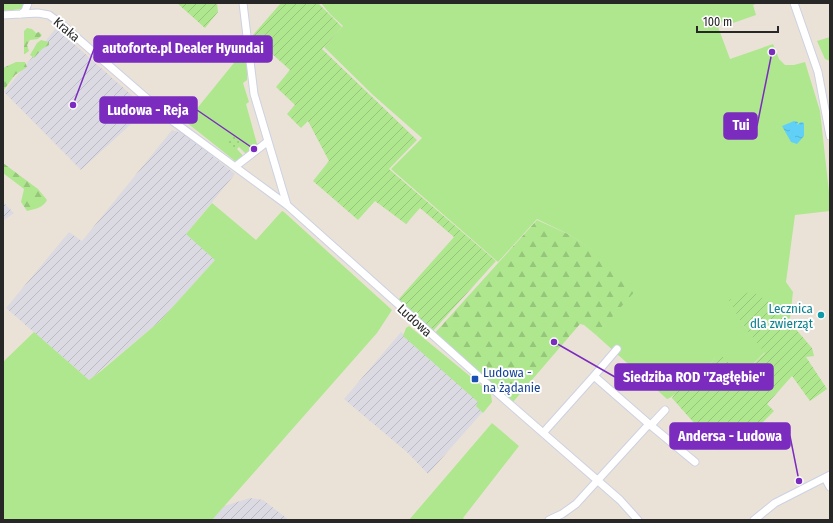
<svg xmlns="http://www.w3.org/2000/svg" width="833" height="523" font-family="'Fira Sans Condensed',sans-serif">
<defs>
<pattern id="industrial-furrows" width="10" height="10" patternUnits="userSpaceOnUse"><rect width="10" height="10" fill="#dbd9e2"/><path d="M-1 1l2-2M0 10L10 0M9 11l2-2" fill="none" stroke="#bcbac2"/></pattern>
<pattern id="forest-firs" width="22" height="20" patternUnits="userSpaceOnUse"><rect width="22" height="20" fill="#aee78e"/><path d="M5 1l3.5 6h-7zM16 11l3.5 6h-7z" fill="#96c67a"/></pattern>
<pattern id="park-dots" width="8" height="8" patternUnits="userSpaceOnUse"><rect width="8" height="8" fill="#aee78e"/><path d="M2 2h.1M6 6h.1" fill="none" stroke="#96c67a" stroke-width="1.8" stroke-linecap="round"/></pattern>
<pattern id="garden-furrows" width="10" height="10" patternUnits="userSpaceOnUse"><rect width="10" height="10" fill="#aee78e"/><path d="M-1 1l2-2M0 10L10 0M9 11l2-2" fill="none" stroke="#96c67a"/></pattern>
<pattern id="water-ripples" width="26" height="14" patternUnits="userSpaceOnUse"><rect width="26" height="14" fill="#61d0f6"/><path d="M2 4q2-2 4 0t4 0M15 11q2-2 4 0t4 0" fill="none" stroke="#54b3d3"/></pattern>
</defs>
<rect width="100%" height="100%" fill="#ebe2d7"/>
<path fill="url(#industrial-furrows)" d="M56,28L136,99L142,114L81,170L4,92Z
M172,130L183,133L235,174L186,234L216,259L160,321L89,380L6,308L69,232L82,241Z
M3,202L14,213L3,221Z
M401,332L487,407L428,474L408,453L344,399Z
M250,498L263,500L289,520H212L224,506Z"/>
<path fill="#aee78e" d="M3,3H26L22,9L3,11Z
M321,3H759L753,5L756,15L733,23L731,19L717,24L730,59L773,44L779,59L785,65H794L805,62L820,111L830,201V211L795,215L786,282L793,292L790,318L786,320L780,309L742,324L765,352L742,375L715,358L701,376L695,371C687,378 676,397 667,399L596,335L631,294L616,266L570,235L537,219L498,262L391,169L422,138L373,95L324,47L343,26L330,14Z
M830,37V61L825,59L817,41Z
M242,53L244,54L247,69V80L243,83L249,102L246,104L257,144L246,154L239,147L237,149L244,157L238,161H235L186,122Z
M212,203L256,240L282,211L284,212L392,310L377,333L212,520H3V362L34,332L89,380L101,371L160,321L215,260L186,234Z
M409,326L488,391L491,395L492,402L483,413L476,406L478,402L403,336L406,328Z
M492,423L519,446L463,518L465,520H409Z"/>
<path fill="url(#forest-firs)" d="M27,28L32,29L36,33L39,32L42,35L38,39L30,40L27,45L29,51L25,54H24V31Z
M41,40L49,42V45L42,49L34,58L30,55L37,43Z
M16,62H25L27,67L15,75L3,91V68Z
M3,163L38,189L47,200C43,208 35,209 27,211L21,202L24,189L3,173Z
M537,220L570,235L616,265L637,289L596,335L584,325L580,324L513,402L434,334Z"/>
<path fill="url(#park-dots)" d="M235,135L242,143L234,150L227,142Z"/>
<path fill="url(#garden-furrows)" d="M177,3H217L218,12L205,28Z
M281,3H318L342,27L322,49L417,140L389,169L496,261L432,332L397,301L454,237L420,208L406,224L375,201L358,220L313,181L329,161L308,121L301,128L287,114L295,105L276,87L290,70L252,36Z
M752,291L780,309L786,320L794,327L812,348L814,356L806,357L827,389L810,401L792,376L767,404L774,411L757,428L752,422L743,430L739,426L718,450L672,398L686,378L695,371L701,376L715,358L721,355L742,375L765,353L742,324L729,300Z"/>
<path fill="url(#water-ripples)" d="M794,121L798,122L797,125L801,122L804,123V136L797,144L791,142L782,126Z"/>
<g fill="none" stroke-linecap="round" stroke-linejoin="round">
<g stroke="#ccd1e2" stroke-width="9">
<path id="minor" d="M243,3L254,94L287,205
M794,3L818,72L830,136
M21,14L25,11L28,3
M3,15L38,13L49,15L60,23L174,122L287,205L503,398L620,500L638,520
M236,166L267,142
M594,376L617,349
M649,424L695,462
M651,425L665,410
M543,433L594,376L649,424L576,504L562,514L549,520
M825,478L830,487
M754,520L775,503L830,475"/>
</g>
<use href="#minor" stroke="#fff" stroke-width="7"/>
</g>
<circle fill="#0f9aa8" stroke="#fff" stroke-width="1.5" cx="821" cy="315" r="4"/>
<rect fill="#1a4fb4" stroke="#fff" stroke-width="1.5" x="471" y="375" width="8" height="8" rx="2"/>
<g text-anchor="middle" stroke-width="4" stroke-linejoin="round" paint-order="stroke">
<g font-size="13" fill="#272727" stroke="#fff">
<text transform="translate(67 29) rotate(40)" y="5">Kraka</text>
<text transform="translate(415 320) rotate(42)" y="5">Ludowa</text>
</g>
<g font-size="13" fill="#0d838f" stroke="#fff" text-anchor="end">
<text x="813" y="313">Lecznica<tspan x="813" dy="15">dla zwierząt</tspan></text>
</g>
<g font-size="13" fill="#164399" stroke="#fff" text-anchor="start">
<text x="483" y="377">Ludowa -<tspan x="483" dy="15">na żądanie</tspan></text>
</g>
</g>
<path fill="none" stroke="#7b2cbf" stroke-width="1.5" d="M73 105L94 49M254 149L197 110M772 52L757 126M554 342L615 377M799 481L790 436"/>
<g fill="#7b2cbf" stroke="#fff" stroke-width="1.5">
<circle cx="73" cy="105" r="4"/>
<circle cx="254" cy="149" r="4"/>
<circle cx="772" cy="52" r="4"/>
<circle cx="554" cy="342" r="4"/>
<circle cx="799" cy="481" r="4"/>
</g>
<g fill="#7b2cbf" stroke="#7b2cbf" stroke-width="1.5">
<rect x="94" y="36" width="178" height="26" rx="4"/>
<rect x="100" y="97" width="97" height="26" rx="4"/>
<rect x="724" y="113" width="33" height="26" rx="4"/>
<rect x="615" y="364" width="158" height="26" rx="4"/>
<rect x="670" y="423" width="120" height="26" rx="4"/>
</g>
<g font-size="14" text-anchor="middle" font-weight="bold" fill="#fff">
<text x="183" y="53">autoforte.pl Dealer Hyundai</text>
<text x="148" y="115">Ludowa - Reja</text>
<text x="741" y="130">Tui</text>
<text x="694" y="382">Siedziba ROD "Zagłębie"</text>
<text x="730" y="441">Andersa - Ludowa</text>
</g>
<rect width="833" height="523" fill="none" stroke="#272727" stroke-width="8"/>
<path d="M697 26v6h81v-6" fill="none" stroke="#272727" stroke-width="2"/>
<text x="703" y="26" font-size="12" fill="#272727" stroke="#ffffff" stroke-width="3" paint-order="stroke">100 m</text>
</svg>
